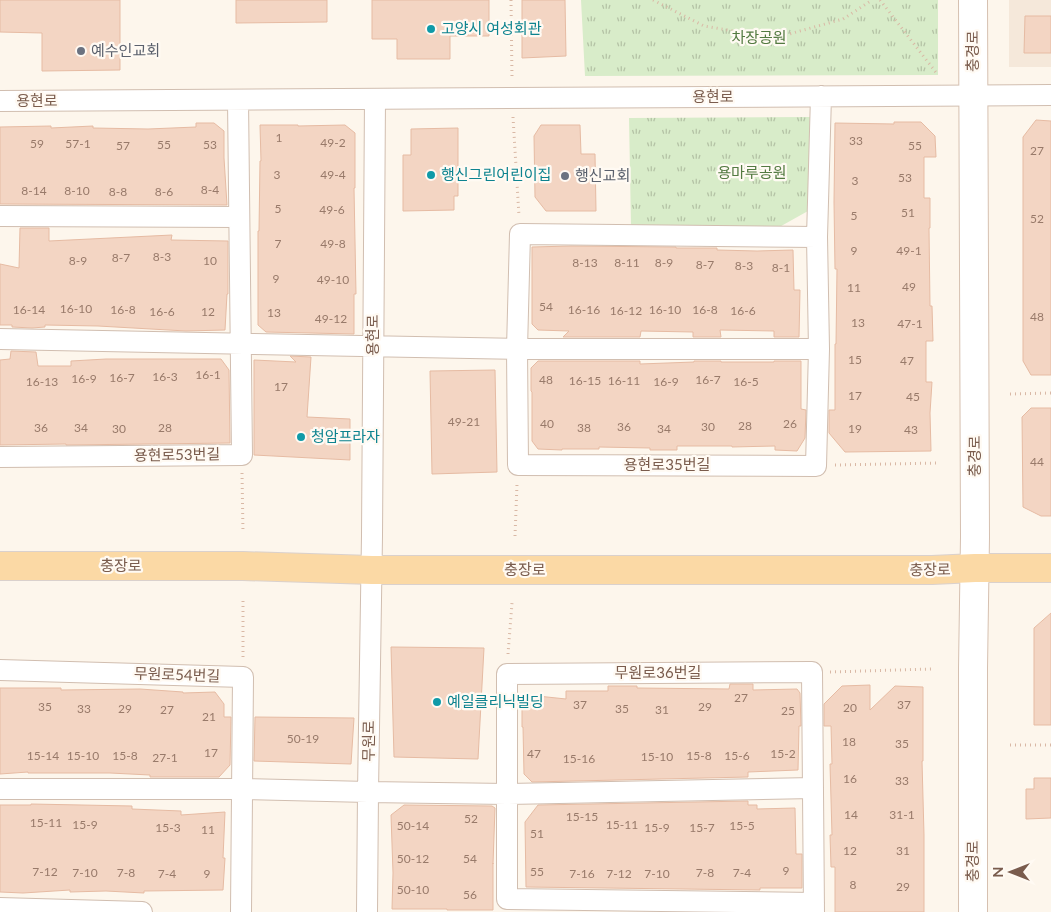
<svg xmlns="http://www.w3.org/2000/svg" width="1051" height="912" font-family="Lato,'Noto Sans KR',sans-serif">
<defs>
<pattern id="grass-tufts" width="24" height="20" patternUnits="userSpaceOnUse" patternTransform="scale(1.25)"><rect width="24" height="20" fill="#d8ecc9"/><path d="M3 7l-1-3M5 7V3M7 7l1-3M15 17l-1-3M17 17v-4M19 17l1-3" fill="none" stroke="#b4c2a5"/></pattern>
</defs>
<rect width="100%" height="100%" fill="#fdf6ec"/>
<path fill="#f5e8da" d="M1009,0H1051V67H1009Z"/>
<path fill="url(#grass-tufts)" d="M581,0H938V75L585,76Z
M810,117L808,211L774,230L631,226L629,118Z"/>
<path fill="#f3d5c3" stroke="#e6bba3" d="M0,0H120V70L42,71V33L0,32Z
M236,0H327V22L236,23Z
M372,0H489V36H450V59H397V39H372Z
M522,0H565L566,56L522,58Z
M1025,16H1051V53H1024Z
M1036,120L1051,121V375H1031L1023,361V137Z
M894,122H921L935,136L936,157H924V198H930V228H929L930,306H932L933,341H926V382H932L930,413L931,451L845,452L829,433V410H835V344H836L837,269H835L834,202L835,123L894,124Z
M196,123H214L224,131V158L227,205L0,204V127L51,126V128L93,126V128L148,129L196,127Z
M260,125H298V126L345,125L355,133V188H354L356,294H354V334L266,332L258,325V231H259L260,161H261Z
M541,125H580L581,154H595L596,211H546L535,197L534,136Z
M458,128V196H454V210L403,211V155H411V129Z
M20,228H49V241L172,235L171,240L228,241V294H227L225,330L186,331L98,326L45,325V327L32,328L12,327V325H0V264L19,268Z
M571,246L676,247V248H717V250L757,251L793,250L794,290H800L799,337H774V331L720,330L721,337H693V332L641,331L640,337H563L569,331L538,330L532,324V247Z
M11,351L36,352L38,366H71V361L106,359H221L229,370L230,443L66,445V444L0,445V360L10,359Z
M290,356L311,357L307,417L350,419V460L254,455V360L296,362Z
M538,361H640V364L694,362V361H721V362H774V361H801V409L806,410L805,438L797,451L775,450V446L732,447V446H677V450H650V448L599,447V449H562V450L538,449L532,441V392L531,391V368Z
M495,370L497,472L432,474L430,371Z
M1031,408H1051V516H1041L1023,507L1022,417Z
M1051,613V725H1034V628Z
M391,647L484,648L478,759L394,757Z
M730,684H753V690L797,689L800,693L801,726H799L798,770L748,772V777L532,782L524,774L523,727H522V702L528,695L566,699V691H608V686H637V688L729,689Z
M870,685V710L895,686L923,687V761H922L924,835V912H835V867H831L830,835H832L830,764H832L831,726H824V704L842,686Z
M0,688H61V690L140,689L183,692V693L215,692L224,704V717H231L230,765L219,777H150V775L110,773H28V772L0,774Z
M255,717L354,718L351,764L254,761Z
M1034,778H1051V818L1026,819V789H1034Z
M748,801V805H757V809L795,808L796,854H802V888H760V890L526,887L525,822L538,805Z
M31,804L132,806V809L181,811V815L225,812L223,858H225L223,890L144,891V893L106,891L70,892V890L23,893L0,892V805H31Z
M404,805L492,806L495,808L493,864V863V910H447V909H392L393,873L391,815Z"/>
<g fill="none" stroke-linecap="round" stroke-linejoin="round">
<g stroke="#d1beb0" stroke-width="22">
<path id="street" d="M0,101L1051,95
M0,216L239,217
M520,234L817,237L819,349L816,466L518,465L517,349Z
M817,237L821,96
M0,339L517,349H819
M0,457L242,455L238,100
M0,670L243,677L241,912
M0,789H242L368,792L507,794L813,788
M814,903L507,899V674L812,672L814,912
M0,908L142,912
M367,912L368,792L372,536L375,99"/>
</g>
<g stroke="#d6c0b0" stroke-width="30">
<path id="secondary" d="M973,0L975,537L973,668V912"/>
</g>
<g stroke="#dad1cd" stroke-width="30">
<path id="primary" d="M0,566H243L372,570H932L975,568H1051"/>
</g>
<path stroke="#d9b8a5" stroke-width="3" stroke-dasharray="1 4" stroke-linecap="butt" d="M511,0L512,78
M653,0L704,26L775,38L843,19L872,0
M880,0L938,75
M513,117L519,216
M1010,394L1051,393
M835,465L939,463
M242,473L243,533
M515,536L517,484
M508,654L512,603
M243,657V601
M830,672L931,669
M1010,745H1051"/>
<use href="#street" stroke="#fff" stroke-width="20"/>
<use href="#secondary" stroke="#fff" stroke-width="28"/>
<use href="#primary" stroke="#fbd9a5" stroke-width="28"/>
</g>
<g fill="#0f9aa8" stroke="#fffaf3" stroke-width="2">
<circle cx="431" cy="29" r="5"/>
<circle cx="431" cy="175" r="5"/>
<circle cx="301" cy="437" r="5"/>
<circle cx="437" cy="702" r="5"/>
</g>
<g fill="#6b7280" stroke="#fffaf3" stroke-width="2">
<circle cx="81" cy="51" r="5"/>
<circle cx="565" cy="176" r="5"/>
</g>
<g text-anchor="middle" stroke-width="4.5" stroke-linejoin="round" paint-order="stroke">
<g font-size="12" fill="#987a6a">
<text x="279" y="142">1</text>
<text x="856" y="145">33</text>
<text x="333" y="147">49-2</text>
<text x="37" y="148">59</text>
<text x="78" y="148">57-1</text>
<text x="164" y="149">55</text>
<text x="210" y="149">53</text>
<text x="123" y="150">57</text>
<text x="915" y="150">55</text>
<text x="1037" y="155">27</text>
<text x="277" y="179">3</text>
<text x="333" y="179">49-4</text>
<text x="905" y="182">53</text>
<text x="855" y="185">3</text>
<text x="210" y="194">8-4</text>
<text x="34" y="195">8-14</text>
<text x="77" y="195">8-10</text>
<text x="118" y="196">8-8</text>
<text x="164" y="196">8-6</text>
<text x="278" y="213">5</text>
<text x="332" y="214">49-6</text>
<text x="908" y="217">51</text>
<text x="854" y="220">5</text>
<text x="1037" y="223">52</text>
<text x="278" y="248">7</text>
<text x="333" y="248">49-8</text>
<text x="854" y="255">9</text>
<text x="909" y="255">49-1</text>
<text x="162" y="261">8-3</text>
<text x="121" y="262">8-7</text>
<text x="78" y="265">8-9</text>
<text x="210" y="265">10</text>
<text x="585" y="267">8-13</text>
<text x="627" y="267">8-11</text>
<text x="664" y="267">8-9</text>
<text x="705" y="269">8-7</text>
<text x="744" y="270">8-3</text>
<text x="781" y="272">8-1</text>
<text x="276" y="283">9</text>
<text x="333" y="284">49-10</text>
<text x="909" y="291">49</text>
<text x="854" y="292">11</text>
<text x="546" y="311">54</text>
<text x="76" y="313">16-10</text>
<text x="29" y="314">16-14</text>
<text x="123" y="314">16-8</text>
<text x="584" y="314">16-16</text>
<text x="665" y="314">16-10</text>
<text x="705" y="314">16-8</text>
<text x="626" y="315">16-12</text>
<text x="743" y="315">16-6</text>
<text x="162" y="316">16-6</text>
<text x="208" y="316">12</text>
<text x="274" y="317">13</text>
<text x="1037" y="321">48</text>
<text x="331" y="323">49-12</text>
<text x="858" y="327">13</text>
<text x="910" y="328">47-1</text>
<text x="855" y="364">15</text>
<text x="907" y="365">47</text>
<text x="208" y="379">16-1</text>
<text x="165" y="381">16-3</text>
<text x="122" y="382">16-7</text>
<text x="84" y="383">16-9</text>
<text x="546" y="384">48</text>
<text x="708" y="384">16-7</text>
<text x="585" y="385">16-15</text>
<text x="624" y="385">16-11</text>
<text x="42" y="386">16-13</text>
<text x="666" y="386">16-9</text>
<text x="746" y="386">16-5</text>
<text x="281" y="391">17</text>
<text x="855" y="400">17</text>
<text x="913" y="401">45</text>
<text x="464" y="426">49-21</text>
<text x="547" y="428">40</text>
<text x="790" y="428">26</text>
<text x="745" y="430">28</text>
<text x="624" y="431">36</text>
<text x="708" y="431">30</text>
<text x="41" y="432">36</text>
<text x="81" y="432">34</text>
<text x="165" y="432">28</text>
<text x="584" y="432">38</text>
<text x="119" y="433">30</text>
<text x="664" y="433">34</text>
<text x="855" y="433">19</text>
<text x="911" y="434">43</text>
<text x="1037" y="466">44</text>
<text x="741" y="702">27</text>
<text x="580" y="709">37</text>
<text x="904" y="709">37</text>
<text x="45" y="711">35</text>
<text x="705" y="711">29</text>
<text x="850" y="712">20</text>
<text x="84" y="713">33</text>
<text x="125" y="713">29</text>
<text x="622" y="713">35</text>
<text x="167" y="714">27</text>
<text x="662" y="714">31</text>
<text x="788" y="715">25</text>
<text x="209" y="721">21</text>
<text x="303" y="743">50-19</text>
<text x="849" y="746">18</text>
<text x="902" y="748">35</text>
<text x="211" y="757">17</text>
<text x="534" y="758">47</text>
<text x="783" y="758">15-2</text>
<text x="43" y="760">15-14</text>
<text x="83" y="760">15-10</text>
<text x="125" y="760">15-8</text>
<text x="699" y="760">15-8</text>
<text x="737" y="760">15-6</text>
<text x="657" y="761">15-10</text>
<text x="165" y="762">27-1</text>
<text x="579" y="763">15-16</text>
<text x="850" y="783">16</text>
<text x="902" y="785">33</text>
<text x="851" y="819">14</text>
<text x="902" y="819">31-1</text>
<text x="582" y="821">15-15</text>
<text x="471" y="823">52</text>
<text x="46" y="827">15-11</text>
<text x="85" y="829">15-9</text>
<text x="622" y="829">15-11</text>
<text x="413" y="830">50-14</text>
<text x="742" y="830">15-5</text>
<text x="168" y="832">15-3</text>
<text x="657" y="832">15-9</text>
<text x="702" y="832">15-7</text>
<text x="208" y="834">11</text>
<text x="537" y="838">51</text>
<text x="850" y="855">12</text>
<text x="903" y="855">31</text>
<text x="413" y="863">50-12</text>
<text x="470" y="863">54</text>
<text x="786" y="875">9</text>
<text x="45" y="876">7-12</text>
<text x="537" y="876">55</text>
<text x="85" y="877">7-10</text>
<text x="126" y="877">7-8</text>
<text x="705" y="877">7-8</text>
<text x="742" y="877">7-4</text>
<text x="167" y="878">7-4</text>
<text x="207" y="878">9</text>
<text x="582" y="878">7-16</text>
<text x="619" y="878">7-12</text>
<text x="657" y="878">7-10</text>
<text x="853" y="889">8</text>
<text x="903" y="891">29</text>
<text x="413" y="894">50-10</text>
<text x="470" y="899">56</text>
</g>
<g font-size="15" fill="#0d838f" stroke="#fffaf3" text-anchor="start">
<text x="441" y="34">고양시 여성회관</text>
<text x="441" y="180">행신그린어린이집</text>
<text x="311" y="442">청암프라자</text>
<text x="447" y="707">예일클리닉빌딩</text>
</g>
<g font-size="15" fill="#537a41" stroke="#fffaf3">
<text x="759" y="43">차장공원</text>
<text x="752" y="178">용마루공원</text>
</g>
<g font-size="15" fill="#5b616d" stroke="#fffaf3" text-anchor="start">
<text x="91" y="56">예수인교회</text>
<text x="575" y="181">행신교회</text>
</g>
<g font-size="15" fill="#7a5c4d" stroke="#fffaf3">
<text transform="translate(973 51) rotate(-90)" y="5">충경로</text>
<text x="713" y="102">용현로</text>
<text x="37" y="106">용현로</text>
<text transform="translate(373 335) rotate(-90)" y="5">용현로</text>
<text transform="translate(177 455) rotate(-1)" y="5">용현로53번길</text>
<text transform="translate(975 456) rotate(-90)" y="5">충경로</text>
<text x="667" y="470">용현로35번길</text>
<text x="121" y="571">충장로</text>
<text x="525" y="575">충장로</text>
<text transform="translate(930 570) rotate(-1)" y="5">충장로</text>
<text x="658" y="678">무원로36번길</text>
<text transform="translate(177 675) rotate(2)" y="5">무원로54번길</text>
<text transform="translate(369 741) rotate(-89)" y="5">무원로</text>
<text transform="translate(973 861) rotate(-90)" y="5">충경로</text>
</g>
</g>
<g transform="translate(1011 872) rotate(270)" stroke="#fffaf3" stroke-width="4" paint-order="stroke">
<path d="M0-4L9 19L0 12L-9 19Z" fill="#7a5c4d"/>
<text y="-8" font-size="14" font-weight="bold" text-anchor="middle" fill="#7a5c4d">N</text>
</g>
</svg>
